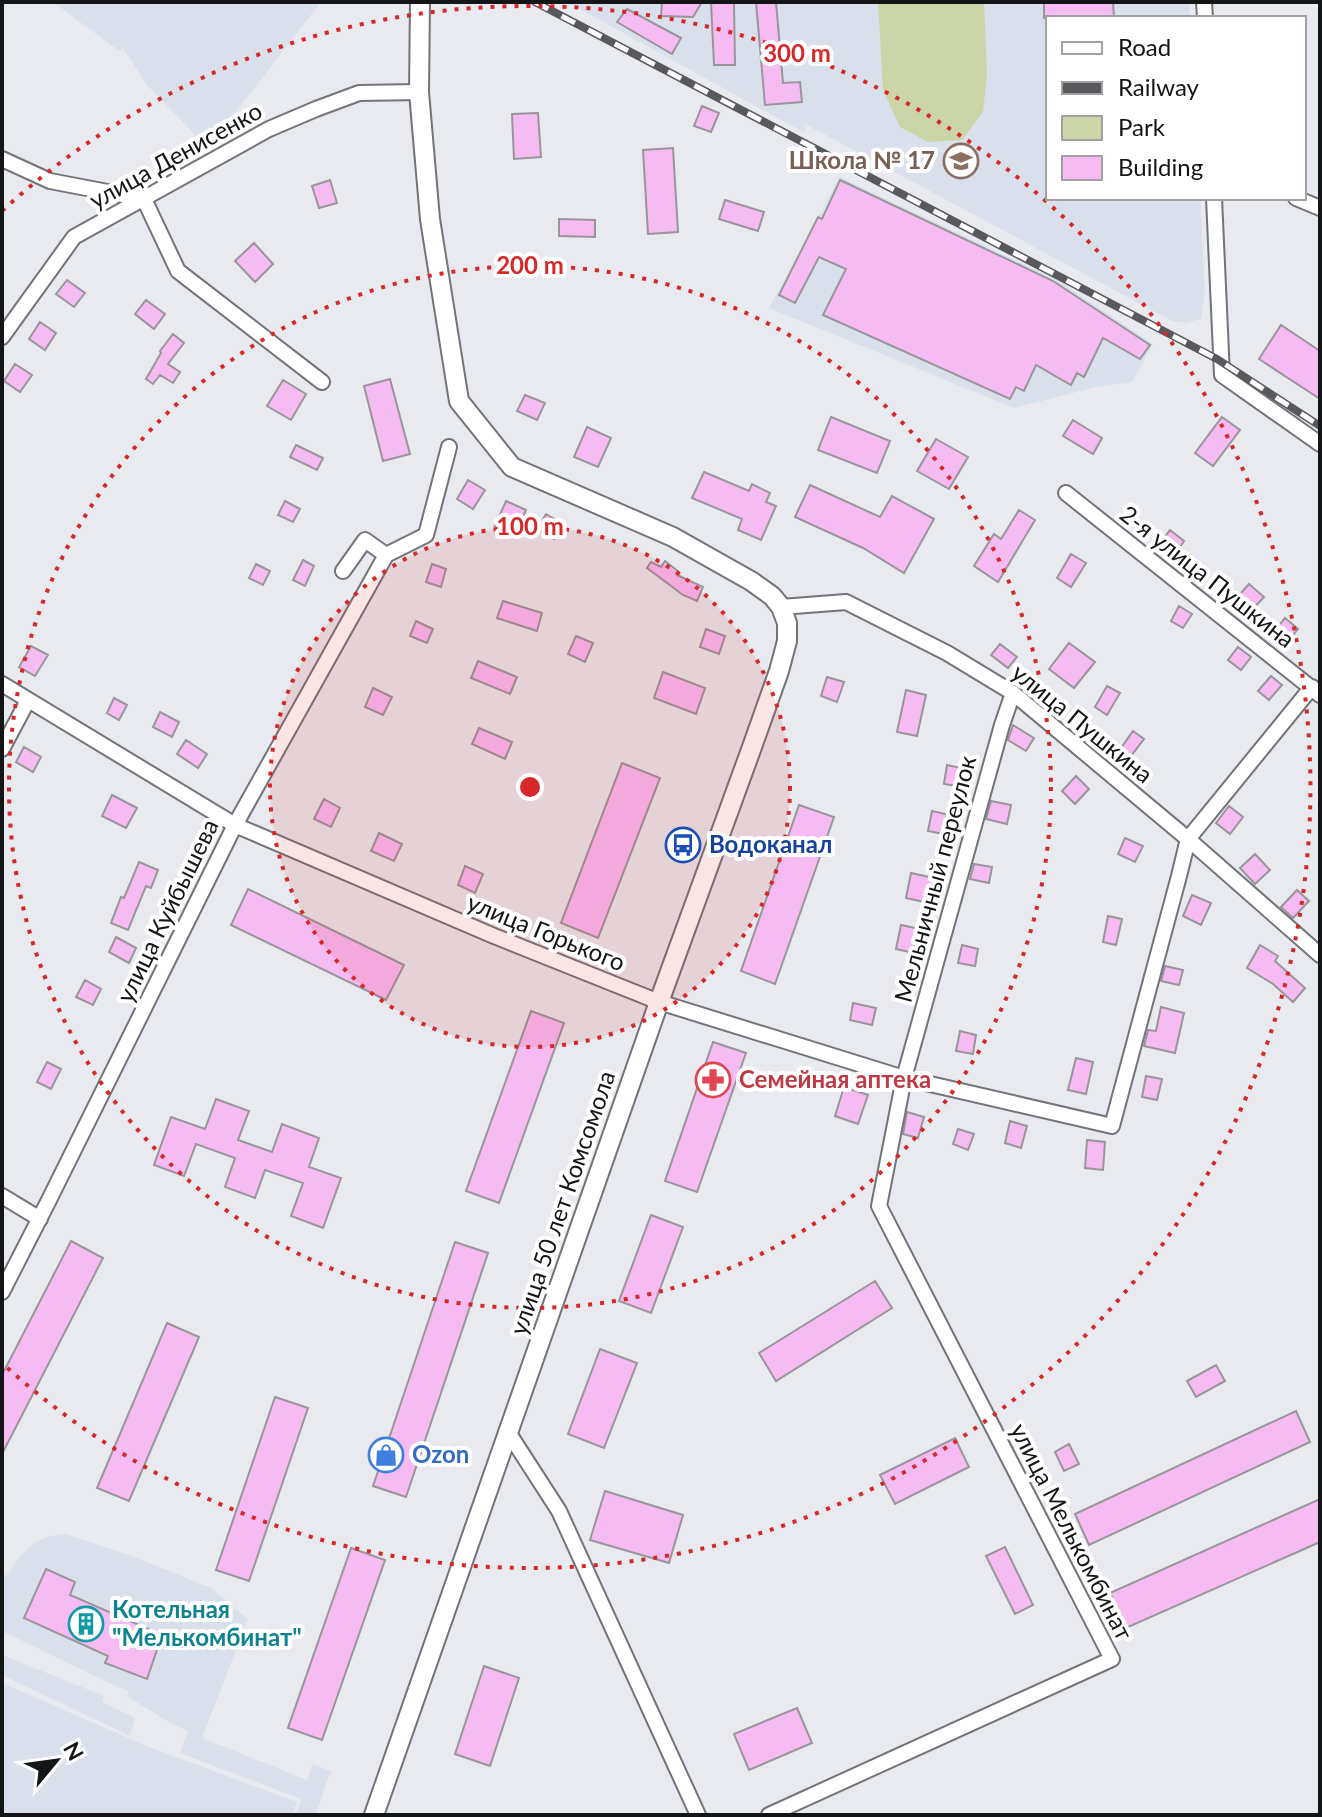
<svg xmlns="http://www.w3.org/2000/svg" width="1322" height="1817" font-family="Lato,sans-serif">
<rect width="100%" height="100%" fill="#e8eaef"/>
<path fill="#dadfec" d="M53,2H321L220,132L203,143L147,85L123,48L119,51Z
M567,2H1189L1190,18H1048V198H1200L1205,293L1201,319L1186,323L1172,321L805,124V133Z
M840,177L1057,280L1153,344L1132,382L1096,387L1014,408L769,308Z
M66,1534L129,1555L211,1588L248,1619L202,1738L307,1780L313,1764L331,1771L315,1815H296L301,1799L180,1753L188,1731L165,1720L127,1696L129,1691L111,1684L2,1631V1581L23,1553L36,1542L49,1536Z
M2,1655L104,1696L102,1702L135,1718L130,1736L2,1675Z
M2,1683L149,1747L297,1802L293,1815H2Z"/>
<path fill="#ccd5a7" d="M878,2H984L987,73L983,112L962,140L928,142L900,127L883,90Z"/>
<path fill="#f7bbf4" stroke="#999599" stroke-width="2" d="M662,2H702L693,17L661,16Z
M711,2H734L735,65H714Z
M756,2H776L783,83L800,82L802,102L765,105Z
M1044,2H1113L1114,18H1044Z
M627,9L681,38L672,54L617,22Z
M702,106L719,113L711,132L694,126Z
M538,113L541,157L514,159L512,114Z
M673,148L678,232L648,234L643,150Z
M330,180L337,203L319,208L312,186Z
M840,180L1053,281L1150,345L1140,359L1103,338L1084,377L1077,373L1071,385L1036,365L1024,391L1016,387L1010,399L823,315L846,269L819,257L795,303L779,295L818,217L822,219Z
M725,200L764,212L758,231L719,219Z
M559,219L595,220V237L559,236Z
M254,243L273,264L255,282L235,261Z
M67,280L85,293L74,307L56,294Z
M146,300L165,314L154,329L135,314Z
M40,322L56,333L45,350L29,339Z
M1281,325L1320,351V399L1259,359Z
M173,334L184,343L168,364L180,372L173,383L160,375L153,384L146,379L161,353L160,351Z
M15,364L32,375L20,392L4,381Z
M390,379L410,454L383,461L364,386Z
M283,380L306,394L291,420L267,406Z
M525,395L545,403L537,420L517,411Z
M831,417L890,441L877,473L818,450Z
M1222,417L1240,430L1213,466L1195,453Z
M1073,420L1102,438L1093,454L1063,436Z
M587,427L611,438L598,467L574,457Z
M936,439L968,457L949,489L917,471Z
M296,445L323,458L317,470L290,457Z
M704,472L749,491L752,484L770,493L766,502L776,506L761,540L738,530L742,519L692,498Z
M468,480L485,490L473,509L457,499Z
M810,485L880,517L892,496L934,519L904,573L863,548L795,517Z
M285,501L300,509L293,522L278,515Z
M506,501L526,510L515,535L495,526Z
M1019,510L1035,520L998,582L974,566L994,534L1001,539Z
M546,514L563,524L554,539L537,529Z
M1170,530L1184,541L1174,556L1159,545Z
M1071,554L1086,563L1071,587L1057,578Z
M303,560L314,566L305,586L293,580Z
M665,561L679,572L677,575L703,587L697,601L683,595L647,568L651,562L661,567Z
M256,564L270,571L263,585L249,578Z
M432,564L446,569L441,587L426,582Z
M1249,584L1264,597L1248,614L1234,601Z
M503,601L542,613L537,631L497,618Z
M1179,606L1192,614L1183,628L1171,621Z
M1285,618L1298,629L1286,644L1272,634Z
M416,621L433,629L427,643L410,636Z
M706,629L725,636L719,654L700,647Z
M576,636L593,643L585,662L568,654Z
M1069,643L1095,662L1074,688L1049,669Z
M1000,644L1017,657L1008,668L991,655Z
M31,646L48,655L35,676L19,667Z
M1238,647L1251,657L1241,670L1228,660Z
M478,661L517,677L510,694L471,678Z
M663,672L705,688L696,714L654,698Z
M1271,676L1282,685L1269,700L1258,691Z
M827,677L844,682L837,702L821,696Z
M1107,686L1120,693L1107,715L1095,707Z
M373,688L392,697L383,715L365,707Z
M906,690L926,695L917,736L897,732Z
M114,698L127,705L119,720L107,713Z
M160,712L179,722L172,737L153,727Z
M1013,725L1034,738L1026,751L1008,740Z
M479,728L512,742L505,759L472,744Z
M1133,731L1144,739L1131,756L1121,748Z
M186,740L207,754L198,768L177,754Z
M24,747L41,757L33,772L16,762Z
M622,763L660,778L598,938L561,923Z
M947,765L961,768L957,786L944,784Z
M1076,776L1089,789L1075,804L1062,791Z
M112,795L137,808L126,828L102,816Z
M324,799L340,808L331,827L314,819Z
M991,801L1011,805L1007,824L986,819Z
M799,805L834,817L775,984L741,971Z
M1229,806L1243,817L1230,834L1216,823Z
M932,811L954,816L949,835L928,831Z
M379,833L402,844L394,861L371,851Z
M1125,838L1143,846L1135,862L1118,854Z
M1255,854L1270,870L1255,884L1240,868Z
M139,862L158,870L151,888L146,886L128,930L111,923L121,897L124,898Z
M974,864L992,867L989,883L970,879Z
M465,866L483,874L475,893L458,885Z
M911,873L934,878L929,903L906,898Z
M248,889L404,965L386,1000L231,925Z
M1297,890L1309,901L1293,918L1281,907Z
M1192,895L1211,903L1201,925L1183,916Z
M1108,916L1122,919L1116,945L1103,942Z
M901,925L920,929L914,953L896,949Z
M116,937L136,948L129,963L109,952Z
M962,945L978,949L975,966L958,963Z
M1260,945L1278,956L1275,961L1305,988L1293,1002L1273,984L1247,968Z
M1165,966L1183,970L1179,985L1161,981Z
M85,980L101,989L93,1005L76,997Z
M853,1003L876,1008L872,1025L850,1020Z
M1161,1007L1184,1013L1175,1053L1144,1046L1148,1030L1156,1031Z
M531,1011L564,1023L499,1203L466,1191Z
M960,1031L976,1035L973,1054L956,1051Z
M713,1042L746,1053L697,1192L665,1181Z
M1076,1058L1093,1062L1086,1094L1068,1090Z
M47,1062L61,1069L51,1089L37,1082Z
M1146,1076L1162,1079L1157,1100L1142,1097Z
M844,1087L868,1095L858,1124L835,1116Z
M216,1099L249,1111L238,1140L272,1152L282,1124L319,1138L309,1167L341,1178L323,1228L291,1216L303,1183L265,1170L255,1198L225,1187L235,1158L196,1144L184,1176L154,1165L171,1117L205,1129Z
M907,1112L924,1117L918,1138L903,1134Z
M1010,1121L1027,1126L1021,1148L1005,1143Z
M958,1129L974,1134L968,1150L953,1144Z
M1087,1140L1105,1142L1103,1170L1085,1168Z
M651,1215L683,1227L651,1313L619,1301Z
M71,1241L103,1258L2,1454V1375Z
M455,1242L488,1253L406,1497L373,1486Z
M875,1281L892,1308L776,1381L759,1353Z
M167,1323L199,1337L129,1501L97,1488Z
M600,1349L637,1363L604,1448L568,1434Z
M1216,1365L1225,1381L1196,1397L1187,1381Z
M275,1397L308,1408L249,1581L216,1570Z
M1296,1411L1310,1442L1089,1545L1075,1514Z
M955,1438L969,1467L895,1504L880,1475Z
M1069,1444L1079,1464L1064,1471L1055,1452Z
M605,1491L683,1515L669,1563L590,1540Z
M1320,1499V1542L1126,1628L1110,1593Z
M1005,1547L1033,1605L1015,1614L986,1556Z
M351,1548L385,1560L322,1740L288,1728Z
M46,1569L75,1582L70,1595L162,1635L147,1679L105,1663L108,1656L24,1618Z
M484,1666L519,1678L490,1766L455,1754Z
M797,1708L812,1743L749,1770L734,1734Z"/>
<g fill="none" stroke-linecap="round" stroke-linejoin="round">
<g stroke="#727479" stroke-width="18">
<path id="minor" d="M1204,2L1205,18
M2,159L50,181L144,199L178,271L322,382
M1214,198L1222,375L1320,444
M1296,198L1320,208
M2,337L74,237L269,129L316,109L359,93L419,92
M1066,493L1320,695
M343,571L365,540L386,555L426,535L449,447
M781,607L846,602L947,653L1013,693L1188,839L1320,955
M2,684L235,825L494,936L659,1002L904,1078L1112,1126L1179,876L1188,839L1312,687
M2,749L28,700
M2,1196L40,1219
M2,1292L49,1200L235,825L386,555
M508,1432L559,1511L698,1815
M769,1815L1112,1659L879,1206L904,1078L1002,725L1013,693"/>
</g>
<g stroke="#727479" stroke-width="22">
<path id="tertiary" d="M374,1815L659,1002L752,747L779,671L787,641V623L781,607L772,596L751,581L673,537L512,467L459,401L430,219L419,92L420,2"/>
</g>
<use href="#minor" stroke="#fff" stroke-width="14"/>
<use href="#tertiary" stroke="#fff" stroke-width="18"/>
<g stroke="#58595c" stroke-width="8">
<path id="rail" d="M535,2L1217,359L1320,426"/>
</g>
<use href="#rail" stroke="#fff" stroke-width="5" stroke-dasharray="15" stroke-linecap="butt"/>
</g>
<circle cx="530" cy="787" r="260" fill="#d62828" fill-opacity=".12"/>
<g fill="none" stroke="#d62828" stroke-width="4" stroke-dasharray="4 8">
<circle cx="530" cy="787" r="260"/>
<circle cx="530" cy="787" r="521"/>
<path d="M2 211A781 781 0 1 1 2 1363"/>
</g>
<defs>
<g id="school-ring" transform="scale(1.8)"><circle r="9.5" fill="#fff" stroke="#8d6e63" stroke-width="1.5"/><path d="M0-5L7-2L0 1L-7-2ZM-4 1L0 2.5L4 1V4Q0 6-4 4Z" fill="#8d6e63"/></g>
<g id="bus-ring" transform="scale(1.8)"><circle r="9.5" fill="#fff" stroke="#1a4fb4" stroke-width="1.5"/><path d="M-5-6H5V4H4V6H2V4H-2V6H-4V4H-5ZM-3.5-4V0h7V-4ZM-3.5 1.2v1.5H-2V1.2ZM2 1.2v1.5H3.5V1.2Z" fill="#1a4fb4"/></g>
<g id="pharmacy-ring" transform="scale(1.8)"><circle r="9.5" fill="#fff" stroke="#e0444e" stroke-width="1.5"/><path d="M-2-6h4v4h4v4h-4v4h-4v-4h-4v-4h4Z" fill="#e0444e"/></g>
<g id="shop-ring" transform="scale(1.8)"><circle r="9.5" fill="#fff" stroke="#3f7fe0" stroke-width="1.5"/><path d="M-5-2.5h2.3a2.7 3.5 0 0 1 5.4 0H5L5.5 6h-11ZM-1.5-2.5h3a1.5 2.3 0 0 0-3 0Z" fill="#3f7fe0"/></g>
<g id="building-ring" transform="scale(1.8)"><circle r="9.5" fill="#fff" stroke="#0f9aa8" stroke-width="1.5"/><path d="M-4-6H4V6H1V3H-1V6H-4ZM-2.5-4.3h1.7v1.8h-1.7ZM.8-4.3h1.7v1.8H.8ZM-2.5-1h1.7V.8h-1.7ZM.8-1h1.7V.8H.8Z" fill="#0f9aa8"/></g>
</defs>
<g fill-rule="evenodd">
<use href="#school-ring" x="961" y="161"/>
<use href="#bus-ring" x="683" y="845"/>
<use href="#pharmacy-ring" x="713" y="1080"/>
<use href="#shop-ring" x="386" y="1455"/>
<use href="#building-ring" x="86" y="1624"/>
</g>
<g text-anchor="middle" stroke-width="8" stroke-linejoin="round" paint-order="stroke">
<g font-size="24" fill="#141517" stroke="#fff">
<text transform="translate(176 156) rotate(-29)" y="8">улица Денисенко</text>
<text transform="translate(1207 577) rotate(38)" y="8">2-я улица Пушкина</text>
<text transform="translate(1082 724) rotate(39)" y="8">улица Пушкина</text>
<text transform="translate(936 879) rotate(-75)" y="8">Мельничный переулок</text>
<text transform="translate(168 911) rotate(-64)" y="8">улица Куйбышева</text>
<text transform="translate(546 933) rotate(22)" y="8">улица Горького</text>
<text transform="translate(563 1203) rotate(-71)" y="8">улица 50 лет Комсомола</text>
<text transform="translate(1071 1532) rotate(63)" y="8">улица Мелькомбинат</text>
</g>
<g font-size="24" font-weight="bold" fill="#785e54" stroke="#fff" text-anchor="end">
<text x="935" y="169">Школа № 17</text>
</g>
<g font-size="24" font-weight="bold" fill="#164399" stroke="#fff" text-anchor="start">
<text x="709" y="853">Водоканал</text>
</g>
<g font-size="24" font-weight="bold" fill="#be3a42" stroke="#fff" text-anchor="start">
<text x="739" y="1088">Семейная аптека</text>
</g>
<g font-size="24" font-weight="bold" fill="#366cbe" stroke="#fff" text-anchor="start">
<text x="412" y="1463">Ozon</text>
</g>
<g font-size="24" font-weight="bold" fill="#0d838f" stroke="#fff" text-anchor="start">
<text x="112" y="1618">Котельная<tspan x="112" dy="28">"Мелькомбинат"</tspan></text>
</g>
</g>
<circle cx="530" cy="787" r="12" fill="#d62828" stroke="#fff" stroke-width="4"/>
<g font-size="24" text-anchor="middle" font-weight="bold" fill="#d62828" stroke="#fff" stroke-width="8" stroke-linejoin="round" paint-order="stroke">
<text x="797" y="62">300 m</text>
<text x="530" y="274">200 m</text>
<text x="530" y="535">100 m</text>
</g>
<rect width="1322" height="1817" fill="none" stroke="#141517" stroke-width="8"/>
<rect x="1046" y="16" width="260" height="184" fill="#ffffff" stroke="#a1a1a2" stroke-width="2"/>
<rect x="1062" y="42" width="40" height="12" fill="#ffffff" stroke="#a1a1a2" stroke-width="2"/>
<text x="1118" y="56" font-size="24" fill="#141517">Road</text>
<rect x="1062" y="82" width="40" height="12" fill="#58595c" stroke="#a1a1a2" stroke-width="2"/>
<text x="1118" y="96" font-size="24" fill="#141517">Railway</text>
<rect x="1062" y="116" width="40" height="24" fill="#ccd5a7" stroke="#a1a1a2" stroke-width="2"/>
<text x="1118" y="136" font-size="24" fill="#141517">Park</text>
<rect x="1062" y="156" width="40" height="24" fill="#f7bbf4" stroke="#a1a1a2" stroke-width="2"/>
<text x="1118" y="176" font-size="24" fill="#141517">Building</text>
<g transform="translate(56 1761) rotate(61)" stroke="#ffffff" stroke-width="6" paint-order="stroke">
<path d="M0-6L14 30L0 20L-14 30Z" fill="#141517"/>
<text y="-12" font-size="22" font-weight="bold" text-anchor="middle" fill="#141517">N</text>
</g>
</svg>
